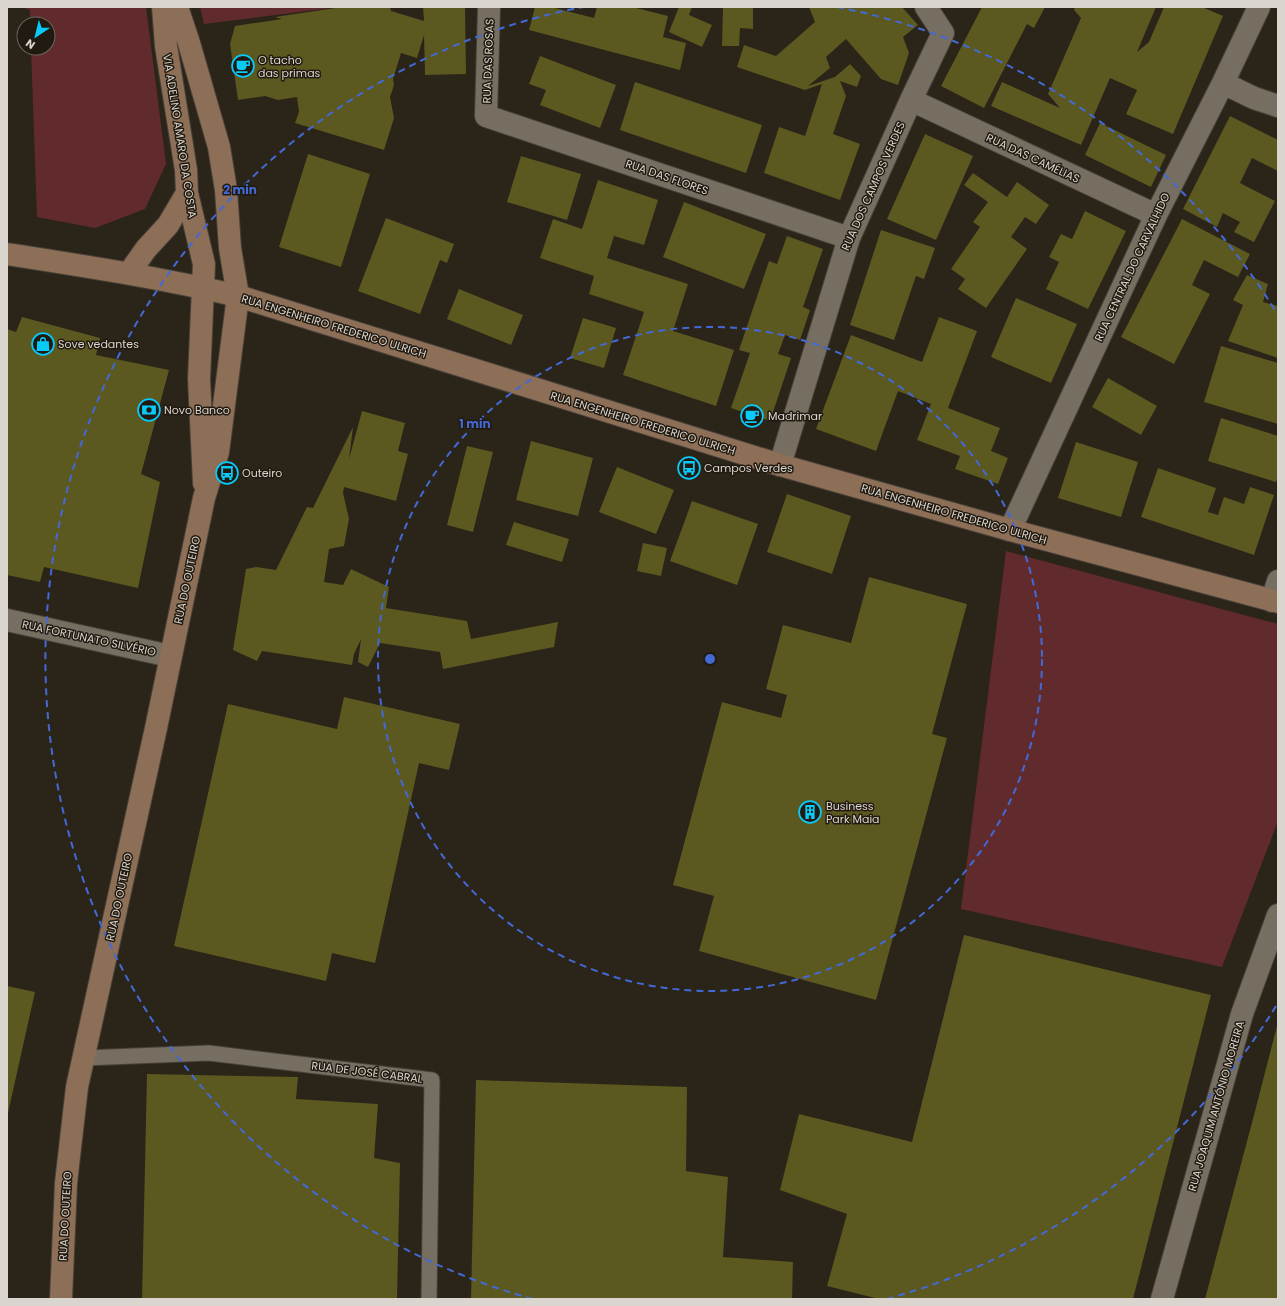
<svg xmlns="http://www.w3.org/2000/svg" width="1285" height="1306" font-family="Poppins,sans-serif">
<rect width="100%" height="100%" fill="#2b2419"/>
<path fill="#612b2d" d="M22,7H146L166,164L145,209L95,228L37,217L31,48H48V24H30V10Z
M200,7H338L204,24Z
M1006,551L1278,624V821L1222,967L961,909Z"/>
<path fill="#5b5820" d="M342,7H390L391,11L424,21L423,7H465L466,74L425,75L424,35L417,58L401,53L393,79L394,85L390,97L394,118L384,150L295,123L299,112L297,97L278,100L265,96L238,100L230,44L235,26L282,19L275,17Z
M535,7H551L594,18L597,7H632L668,16L663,37L686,43L680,70L529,30Z
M679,7H692L689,15L712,25L702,47L669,32Z
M723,7H753V29L740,28L739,46H722Z
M809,7H902L918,25L903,37L909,53L898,85L881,79L846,39L826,57L830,68L808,86L835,77L850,64L861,76L857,87L840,81L846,96L833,134L860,144L840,200L764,173L779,127L805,136L822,84L805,90L737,67L744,45L776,56L815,22Z
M982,7H1045L1034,28L1027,24L984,108L941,86Z
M1075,7H1156L1137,52L1149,42L1164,7H1202L1223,16L1173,134L1126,114L1137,90L1110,78L1081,145L991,106L1002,82L1060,108L1048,94L1081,18L1074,10Z
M540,56L616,85L600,128L540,105L546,90L529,84Z
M635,82L762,125L746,173L620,130Z
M1230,116L1278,140V171L1252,158L1240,183L1275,201L1254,242L1234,232L1240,222L1223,213L1217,227L1183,209Z
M1100,123L1166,155L1151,187L1085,155Z
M925,134L973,156L936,240L887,219Z
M308,154L370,174L341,267L279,247Z
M521,156L581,174L567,220L507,202Z
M973,173L1007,197L1017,182L1049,205L1036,224L1025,217L1011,237L1027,249L986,308L958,289L965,279L951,269L980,227L973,222L988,202L964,185Z
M598,180L658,200L644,245L614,236L607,258L688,284L673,331L734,350L716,406L623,375L644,312L589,294L594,276L540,258L553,219L582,229Z
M684,202L766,234L744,289L663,257Z
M1085,211L1126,231L1088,309L1046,289L1059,262L1049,257L1061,234L1072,239Z
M386,218L454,244L447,263L440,260L420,314L358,291Z
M1182,219L1250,254L1238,277L1204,260L1192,285L1210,294L1174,364L1121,337Z
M881,230L935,248L924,279L916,276L894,340L850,325Z
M787,236L823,249L803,307L810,310L800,340L785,335L778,354L791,358L770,421L731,408L750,353L739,350L769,261L777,264Z
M1247,275L1268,284L1263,302L1278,306V358L1228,341L1243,305L1233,300Z
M459,289L523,315L511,345L447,319Z
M1016,298L1077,324L1051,383L991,357Z
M22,317L100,338L96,355L169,370L141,474L160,482L138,588L44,567L40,582L7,575V329L16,332Z
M939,317L977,331L948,408L1000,428L991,451L1008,458L998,484L955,469L960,456L917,440L931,404L898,391L876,451L816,429L851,335L922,362Z
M583,318L616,328L604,368L570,358Z
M1221,346L1278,363V424L1204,402Z
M1108,378L1157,406L1141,435L1092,407Z
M362,411L405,423L398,451L408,454L396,501L344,487L343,493L349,519L344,546L329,549L324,582L343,585L351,569L389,587L386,608L467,621L471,639L558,622L554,647L443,669L440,652L380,643L368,667L358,662L361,639L354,654L352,665L262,651L257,661L233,650L246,569L256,567L276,570L307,507L313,508L353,427L349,459Z
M1221,418L1278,436V475L1276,482L1208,461Z
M531,441L593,458L578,516L516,500Z
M1076,442L1138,462L1121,517L1058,498Z
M467,446L493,452L473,532L447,525Z
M617,467L674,490L656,534L599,512Z
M1158,468L1216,488L1208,512L1218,515L1224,497L1244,504L1250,487L1274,495L1254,555L1141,517Z
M787,494L851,516L832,574L767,552Z
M692,501L758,524L737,585L670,561Z
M514,522L569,539L562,562L506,545Z
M643,543L667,548L661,576L637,571Z
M869,577L967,604L932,734L947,738L876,1000L699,951L714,896L673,885L722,702L781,718L787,695L766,689L783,625L851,643Z
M344,697L460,724L449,770L419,763L375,963L332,953L326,981L174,946L228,704L337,729Z
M964,935L1211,995L1133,1299H879L827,1286L847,1214L780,1190L799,1114L912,1142Z
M7,986L35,992L8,1113H7Z
M1277,1026L1278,1299H1205L1254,1115Z
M147,1074L298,1077L296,1099L378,1104L374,1158L400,1163L397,1299H142Z
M476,1080L687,1087L686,1171L728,1177L723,1257L793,1262L792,1299H471Z"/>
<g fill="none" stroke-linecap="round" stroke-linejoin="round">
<g stroke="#474139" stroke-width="17">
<path id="lane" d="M84,1058L209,1053L432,1080L429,1299"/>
</g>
<g stroke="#474139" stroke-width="24">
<path id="street" d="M489,7L486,116L849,238
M1223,83L1254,98L1278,106
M911,100L1156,215
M780,465L849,238L911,100L943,33L926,7
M1010,530L1156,215L1223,83L1259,7
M1272,601L1278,581
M7,620L170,656
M1162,1299L1242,1014L1278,915"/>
</g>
<g stroke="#474139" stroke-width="24">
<path id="secondary" d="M163,7L166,46L186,170L187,193L204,264L199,379L204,483
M7,254C84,266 162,278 238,296L780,465L1010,530L1278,602
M129,273L146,249L168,225L187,193
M61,1299L66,1183L77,1087L156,728L204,498L218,452L238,296L230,248L226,190L219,147L189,43L177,7"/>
</g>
<use href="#lane" stroke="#766e61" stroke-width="15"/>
<use href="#street" stroke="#766e61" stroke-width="22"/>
<use href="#secondary" stroke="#8d6e56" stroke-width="22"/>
</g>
<g fill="none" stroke="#4369d6" stroke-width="2" stroke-dasharray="7 5">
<circle cx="710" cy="659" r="332"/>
<path d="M1276 1006A664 664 0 0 1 887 1299M533 1299A664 664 0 0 1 583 7M837 7A664 664 0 0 1 1276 312"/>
</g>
<defs>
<g id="cafe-ring" transform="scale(1.15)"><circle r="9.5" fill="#211a10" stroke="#0acafa" stroke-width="1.5"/><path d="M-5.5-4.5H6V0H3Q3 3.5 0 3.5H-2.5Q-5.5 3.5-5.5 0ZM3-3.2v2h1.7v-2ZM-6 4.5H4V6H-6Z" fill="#0acafa"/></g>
<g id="shop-ring" transform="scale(1.15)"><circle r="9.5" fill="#211a10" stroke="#0acafa" stroke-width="1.5"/><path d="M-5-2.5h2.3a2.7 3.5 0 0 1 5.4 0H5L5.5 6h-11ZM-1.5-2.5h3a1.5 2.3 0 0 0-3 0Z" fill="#0acafa"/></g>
<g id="bank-ring" transform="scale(1.15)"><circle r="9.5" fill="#211a10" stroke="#0acafa" stroke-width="1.5"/><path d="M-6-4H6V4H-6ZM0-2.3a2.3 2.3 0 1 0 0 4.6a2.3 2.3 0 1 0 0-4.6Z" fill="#0acafa"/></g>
<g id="bus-ring" transform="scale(1.15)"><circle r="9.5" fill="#211a10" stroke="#0acafa" stroke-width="1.5"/><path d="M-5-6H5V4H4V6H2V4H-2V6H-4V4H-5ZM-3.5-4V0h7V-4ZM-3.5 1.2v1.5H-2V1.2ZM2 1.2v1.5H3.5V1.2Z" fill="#0acafa"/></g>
<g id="building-ring" transform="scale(1.15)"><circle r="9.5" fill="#211a10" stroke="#0acafa" stroke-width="1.5"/><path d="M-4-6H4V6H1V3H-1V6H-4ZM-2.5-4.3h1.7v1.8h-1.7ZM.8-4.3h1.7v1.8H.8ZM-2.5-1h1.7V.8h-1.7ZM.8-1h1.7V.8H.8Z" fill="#0acafa"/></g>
</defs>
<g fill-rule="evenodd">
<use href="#cafe-ring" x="243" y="66"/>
<use href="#shop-ring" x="43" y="344"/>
<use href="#bank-ring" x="149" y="410"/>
<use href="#cafe-ring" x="752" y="416"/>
<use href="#bus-ring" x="689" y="468"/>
<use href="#bus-ring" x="227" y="473"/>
<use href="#building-ring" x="810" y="812"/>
</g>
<g text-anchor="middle" stroke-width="3" stroke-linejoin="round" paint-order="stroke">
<g font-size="11" fill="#dad5ce" stroke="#211a10" text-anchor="start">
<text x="258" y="64">O tacho<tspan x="258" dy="13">das primas</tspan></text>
<text x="58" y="348">Sove vedantes</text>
<text x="164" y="414">Novo Banco</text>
<text x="768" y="420">Madrimar</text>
<text x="704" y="472">Campos Verdes</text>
<text x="242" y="477">Outeiro</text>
<text x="826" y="810">Business<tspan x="826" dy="13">Park Maia</tspan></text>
</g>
<g font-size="11" fill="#dad5ce" stroke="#211a10">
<text transform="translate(488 61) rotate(-88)" y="4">RUA DAS ROSAS</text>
<text transform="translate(180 136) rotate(81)" y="4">VIA ADELINO AMARO DA COSTA</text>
<text transform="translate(1033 158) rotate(25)" y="4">RUA DAS CAMÉLIAS</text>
<text transform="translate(667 177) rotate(19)" y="4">RUA DAS FLORES</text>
<text transform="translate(873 186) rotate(-66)" y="4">RUA DOS CAMPOS VERDES</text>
<text transform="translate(1132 267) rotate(-65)" y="4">RUA CENTRAL DO CARVALHIDO</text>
<text transform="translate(334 326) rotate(17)" y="4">RUA ENGENHEIRO FREDERICO ULRICH</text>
<text transform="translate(643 423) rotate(17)" y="4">RUA ENGENHEIRO FREDERICO ULRICH</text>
<text transform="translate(954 514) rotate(16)" y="4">RUA ENGENHEIRO FREDERICO ULRICH</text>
<text transform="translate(187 580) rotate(-78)" y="4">RUA DO OUTEIRO</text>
<text transform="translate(89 638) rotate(12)" y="4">RUA FORTUNATO SILVÉRIO</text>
<text transform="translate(119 897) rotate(-78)" y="4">RUA DO OUTEIRO</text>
<text transform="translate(367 1072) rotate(7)" y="4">RUA DE JOSÉ CABRAL</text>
<text transform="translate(1216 1106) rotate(-74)" y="4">RUA JOAQUIM ANTÓNIO MOREIRA</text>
<text transform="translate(65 1216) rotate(-87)" y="4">RUA DO OUTEIRO</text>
</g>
</g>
<circle cx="710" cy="659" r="6" fill="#4369d6" stroke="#211a10" stroke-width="2"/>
<g font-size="12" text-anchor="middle" font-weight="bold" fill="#4369d6" stroke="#211a10" stroke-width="3" stroke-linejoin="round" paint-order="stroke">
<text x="240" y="194">2 min</text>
<text x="475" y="428">1 min</text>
</g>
<rect width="1285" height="1306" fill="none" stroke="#dad5ce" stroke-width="16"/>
<g transform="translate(36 36) rotate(215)"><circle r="19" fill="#211a10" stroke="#6b655c"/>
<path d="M0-3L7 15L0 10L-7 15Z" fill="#0acafa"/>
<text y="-6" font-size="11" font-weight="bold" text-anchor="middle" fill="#dad5ce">N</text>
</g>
</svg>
